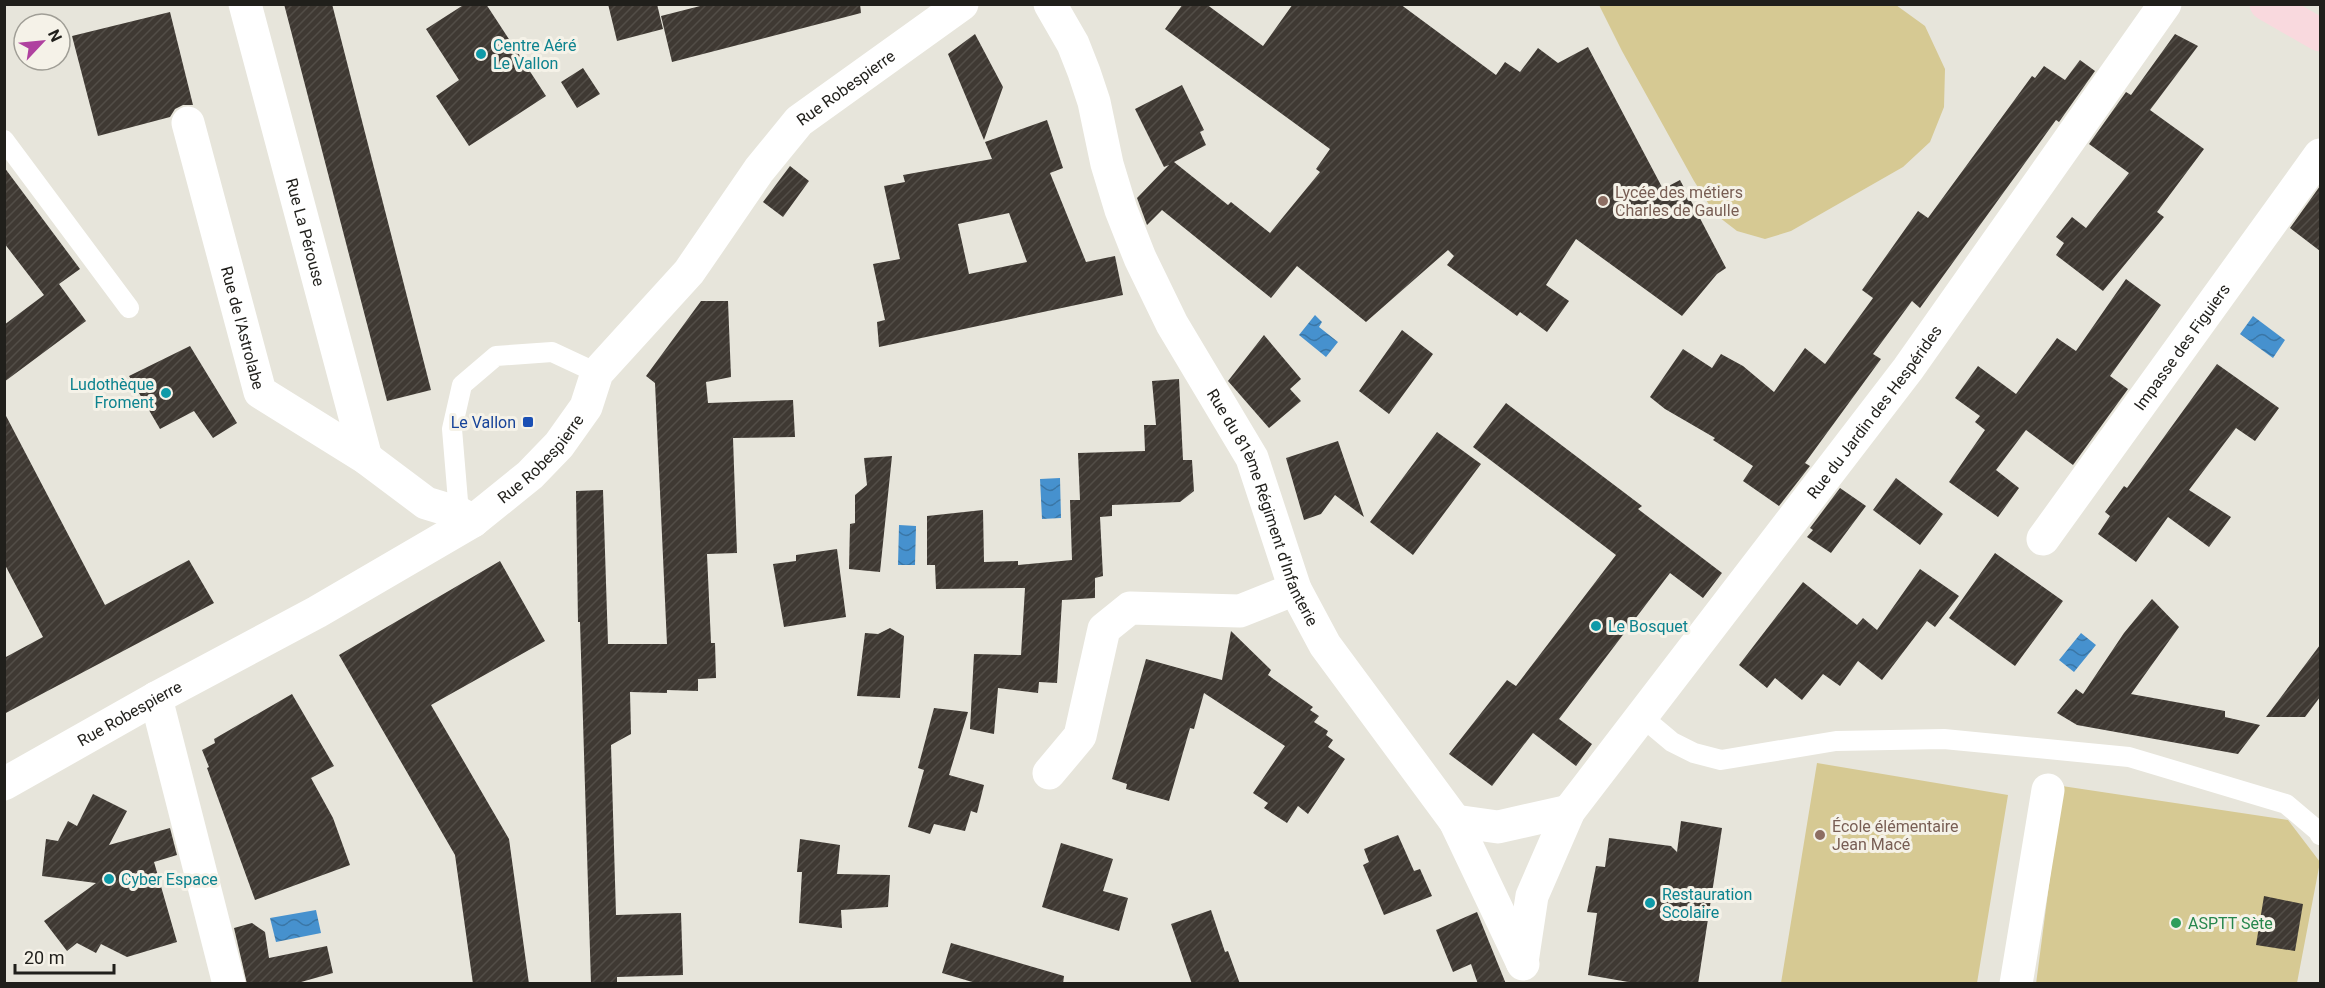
<svg xmlns="http://www.w3.org/2000/svg" width="2325" height="988" font-family="Roboto,sans-serif">
<defs>
<pattern id="water-waves" width="16" height="10" patternUnits="userSpaceOnUse" patternTransform="scale(1.5)"><rect width="16" height="10" fill="#4691ce"/><path d="M0 5q4-4 8 0t8 0" fill="none" stroke="#3a76a6"/></pattern>
<pattern id="building-hatch" width="6" height="6" patternUnits="userSpaceOnUse" patternTransform="scale(1.5)"><rect width="6" height="6" fill="#3f3933"/><path d="M-1 1l2-2M0 6l6-6M5 7l2-2" fill="none" stroke="#524d47"/></pattern>
</defs>
<rect width="100%" height="100%" fill="#e7e5db"/>
<path fill="#d6c993" d="M1599,5H1896L1925,26L1945,69L1944,107L1930,142L1903,167L1791,231L1765,239L1737,231L1715,214L1694,181L1622,51Z
M1817,763L2008,795L1977,983H1781Z
M2062,786L2288,820L2320,862L2297,983L2036,984Z"/>
<path fill="url(#water-waves)" d="M1315,315L1322,322L1319,327L1338,342L1326,357L1299,335Z
M2253,316L2285,340L2273,358L2240,334Z
M1060,478L1061,518L1042,519L1040,479Z
M899,525L916,526L915,565H898Z
M2081,633L2096,645L2074,672L2059,660Z
M316,910L321,933L276,942L270,918Z"/>
<path fill="url(#building-hatch)" fill-rule="evenodd" d="M284,4H332L431,390L387,401Z
M465,4H486L546,96L469,146L436,96L459,80L426,29Z
M608,4H657L663,29L617,41Z
M708,4H860L861,13L672,62L661,16Z
M1183,4H1206L1263,46L1293,4H1400L1496,75L1505,62L1520,72L1538,48L1558,63L1588,47L1663,189L1680,180L1726,268L1717,274L1682,316L1576,239L1546,285L1569,301L1547,332L1520,312L1517,316L1447,265L1454,256L1448,250L1366,322L1297,266L1271,298L1162,210L1147,225L1137,198L1169,165L1164,167L1135,109L1182,85L1204,130L1200,132L1206,145L1174,162L1228,205L1231,202L1270,233L1320,172L1316,169L1330,149L1165,29Z
M170,12L193,105H183L175,109L170,117L98,136L72,36Z
M975,34L1003,87L984,140L948,54Z
M2175,34L2198,46L2150,110L2204,149L2157,212L2164,217L2103,291L2056,255L2064,243L2056,237L2072,217L2086,228L2129,173L2089,144L2126,92L2131,95Z
M2080,60L2095,71L2059,122L2056,120L1920,308L1912,301L1873,354L1881,359L1805,463L1810,466L1779,506L1743,481L1753,466L1713,440L1715,438L1665,409L1650,397L1683,349L1712,368L1721,354L1743,366L1774,392L1805,348L1825,364L1873,298L1862,290L1918,211L1928,218L2032,76L2035,78L2044,66L2065,80Z
M583,68L600,94L577,108L561,82Z
M1047,120L1063,168L1050,173L1086,262L1115,256L1123,295L879,347L877,322L885,320L873,264L900,259L884,186L905,182L903,175L992,159L985,142ZM1009,213L1027,262L969,274L958,224Z
M790,166L809,181L783,217L763,202Z
M4,167L80,269L59,284L86,321L4,382V325L44,295L4,243Z
M2320,186V251L2290,228Z
M2126,279L2161,305L2110,376L2128,389L2073,465L2026,430L1996,470L2019,488L1998,517L1949,482L1985,430L1975,422L1980,416L1955,398L1978,366L2016,394L2057,338L2076,351Z
M701,301H728L731,377L706,382L708,403L793,400L795,437L733,438L737,553L707,554L711,643H715L716,678L698,679V691L667,690V693L630,692L631,734L611,745L616,915L681,913L683,975L617,977V984H591L580,622H578L576,491L603,490L608,644H667L655,383L646,376Z
M1402,330L1433,354L1389,414L1359,391Z
M1264,335L1301,379L1290,389L1301,401L1269,428L1228,381Z
M190,346L237,423L213,438L194,411L160,429L129,376Z
M2217,364L2279,408L2255,441L2236,428L2189,490L2231,517L2209,547L2168,517L2136,562L2098,534L2110,516L2105,512L2124,486L2127,488Z
M1179,379L1183,460H1192L1194,491L1180,502L1112,505V516L1100,517L1103,576L1095,578V598L1062,600L1057,683L1039,682L1038,693L998,688L994,734L970,729L974,654L1021,655L1025,588L936,589L935,565H927V516L983,510L984,562L1018,561V565L1072,560L1070,500H1080L1078,453L1145,451L1144,425H1156L1152,381Z
M1506,403L1642,506L1638,509L1722,573L1703,598L1670,573L1559,719L1592,744L1576,766L1533,733L1492,786L1449,754L1507,680L1516,686L1616,555L1473,447Z
M4,412L105,605L189,560L214,603L4,714V658L43,637L4,563Z
M1437,432L1481,464L1413,555L1370,522Z
M1338,441L1364,517L1335,495L1321,514L1304,520L1286,458Z
M892,456L880,572L849,569L850,524L855,523V495L867,485L864,458Z
M1896,478L1943,514L1920,545L1873,510Z
M1840,488L1866,506L1831,553L1807,537L1813,530L1810,528Z
M837,549L846,617L784,627L773,564L796,561V555Z
M1995,553L2063,601L2015,666L1949,618Z
M500,561L545,641L431,705L509,839L529,984H473L455,855L339,655Z
M1920,569L1959,596L1935,627L1927,621L1882,680L1858,661L1840,686L1823,674L1802,700L1775,678L1767,688L1739,665L1803,582L1857,625L1863,618L1877,630Z
M2152,599L2179,627L2131,694L2225,711V717L2260,725L2238,754L2077,725L2057,713L2076,689L2083,694L2124,633Z
M890,628L904,636L900,698L857,696L865,633L878,634Z
M1231,631L1271,670L1268,675L1313,707L1310,710L1319,716L1314,722L1328,731L1326,735L1333,740L1328,747L1345,759L1308,814L1298,806L1287,823L1264,808L1268,803L1253,793L1285,746L1204,693L1194,729L1190,728L1169,801L1126,789L1127,784L1112,779L1146,659L1222,680Z
M2320,645V697L2305,717H2266Z
M292,694L334,766L311,778L333,818L350,865L255,900L207,768L209,767L202,750L215,743L214,739Z
M934,708L968,712L949,775L984,785L977,813L971,811L965,831L934,824L930,834L908,827L924,770L918,768Z
M93,794L127,811L109,845L170,828L177,855L154,862L177,942L127,957L101,944L96,953L77,943L67,951L44,921L96,883L42,876L46,839L58,841L68,821L77,826Z
M1681,821L1722,828L1698,984H1640L1588,975L1597,913L1587,912L1596,866L1605,867L1609,838L1671,846L1677,852Z
M1398,835L1414,871L1420,869L1432,896L1384,915L1363,865L1369,862L1364,849Z
M800,839L840,845L837,874L890,875L888,907L841,910L842,928L799,923L802,872H797Z
M1061,843L1113,859L1103,891L1128,898L1119,931L1042,907Z
M2264,896L2303,904L2295,951L2256,945Z
M1211,910L1225,952L1228,951L1240,984H1192L1171,924Z
M1477,912L1506,984H1478L1471,964L1453,972L1436,930Z
M252,923L265,932L269,958L327,946L333,973L294,984H247L234,928Z
M951,943L1064,976L1063,984H979L942,973Z"/>
<g fill="none" stroke-linecap="round" stroke-linejoin="round">
<path stroke="#fff" stroke-width="20" d="M4,140L129,308
M459,513L452,429L462,385L496,356L552,352L597,373
M1641,716L1672,742L1694,753L1721,760L1836,741L1944,739L2129,757L2286,804L2318,831L2320,835"/>
<g stroke="#fff" stroke-width="33">
<path id="s1" d="M245,4L366,458"/>
<path id="s2" d="M1050,4L1073,44L1084,72L1094,102L1107,164L1121,210L1140,258L1172,324L1252,458L1295,589L1325,645L1455,821L1523,964"/>
<path id="s3" d="M188,123L260,392L366,458L426,503L459,513L473,521"/>
<path id="s4" d="M2043,539L2320,155"/>
<path d="M156,698L229,984"/>
<path d="M1049,773L1080,736L1104,629L1130,608L1240,611L1295,589"/>
<path d="M1455,821L1498,827L1569,811"/>
<path id="s5" d="M1522,962L1532,896L1569,811L1908,369L2165,4"/>
<path d="M2016,984L2048,790"/>
</g>
<path stroke="#fff" stroke-width="33" id="s6" d="M4,784L156,698L317,612L473,521L530,475L559,445L586,407L597,373L689,272L759,170L799,121L962,4"/>
<path stroke="#f9d9de" stroke-width="33" d="M2266,4L2320,35"/>
</g>
<g fill="#0f9aa8" stroke="#f5f2e8" stroke-width="2">
<circle cx="481" cy="54" r="6"/>
<circle cx="166" cy="393" r="6"/>
<circle cx="1596" cy="626" r="6"/>
<circle cx="109" cy="879" r="6"/>
<circle cx="1650" cy="903" r="6"/>
</g>
<g fill="#8d6e63" stroke="#f5f2e8" stroke-width="2">
<circle cx="1603" cy="201" r="6"/>
<circle cx="1820" cy="835" r="6"/>
</g>
<rect fill="#1a4fb4" stroke="#f5f2e8" stroke-width="2" x="522" y="416" width="12" height="12" rx="3"/>
<circle fill="#2e9e5b" stroke="#f5f2e8" stroke-width="2" cx="2176" cy="923" r="6"/>
<g text-anchor="middle" stroke-width="6" stroke-linejoin="round" paint-order="stroke">
<g font-size="16" fill="#0d838f" stroke="#f5f2e8" text-anchor="start">
<text x="493" y="51">Centre Aéré<tspan x="493" dy="18">Le Vallon</tspan></text>
<text x="154" y="390" text-anchor="end">Ludothèque<tspan x="154" dy="18">Froment</tspan></text>
<text x="1608" y="632">Le Bosquet</text>
<text x="121" y="885">Cyber Espace</text>
<text x="1662" y="900">Restauration<tspan x="1662" dy="18">Scolaire</tspan></text>
</g>
<g font-size="16" fill="#201f1b" stroke="#f5f2e8">
<text dy="6" stroke="none"><textPath href="#s6" startOffset="1116">Rue Robespierre</textPath></text>
<text dy="6" stroke="none"><textPath href="#s1" startOffset="236">Rue La Pérouse</textPath></text>
<text dy="6" stroke="none"><textPath href="#s3" startOffset="212">Rue de l'Astrolabe</textPath></text>
<text dy="6" stroke="none"><textPath href="#s4" startOffset="237">Impasse des Figuiers</textPath></text>
<text dy="6" stroke="none"><textPath href="#s5" startOffset="662">Rue du Jardin des Hespérides</textPath></text>
<text dy="6" stroke="none"><textPath href="#s6" startOffset="630">Rue Robespierre</textPath></text>
<text dy="6" stroke="none"><textPath href="#s2" startOffset="550">Rue du 81ème Régiment d'Infanterie</textPath></text>
<text dy="6" stroke="none"><textPath href="#s6" startOffset="144">Rue Robespierre</textPath></text>
</g>
<g font-size="16" fill="#785e54" stroke="#f5f2e8" text-anchor="start">
<text x="1615" y="198">Lycée des métiers<tspan x="1615" dy="18">Charles de Gaulle</tspan></text>
<text x="1832" y="832">École élémentaire<tspan x="1832" dy="18">Jean Macé</tspan></text>
</g>
<g font-size="16" fill="#164399" stroke="#f5f2e8" text-anchor="end">
<text x="516" y="428">Le Vallon</text>
</g>
<g font-size="16" fill="#27864d" stroke="#f5f2e8" text-anchor="start">
<text x="2188" y="929">ASPTT Sète</text>
</g>
</g>
<rect width="2325" height="988" fill="none" stroke="#201f1b" stroke-width="12"/>
<g transform="translate(42 42) rotate(64)"><circle r="28" fill="#f5f2e8" stroke="#a09e96" stroke-width="1.5"/>
<path d="M0-4.5L10 22L0 15L-10 22Z" fill="#af419f"/>
<text y="-9" font-size="16" font-weight="bold" text-anchor="middle" fill="#201f1b">N</text>
</g>
<path d="M15 964v9h99v-9" fill="none" stroke="#201f1b" stroke-width="3"/>
<text x="24" y="964" font-size="18" fill="#201f1b" stroke="#f5f2e8" stroke-width="4.5" paint-order="stroke">20 m</text>
</svg>
